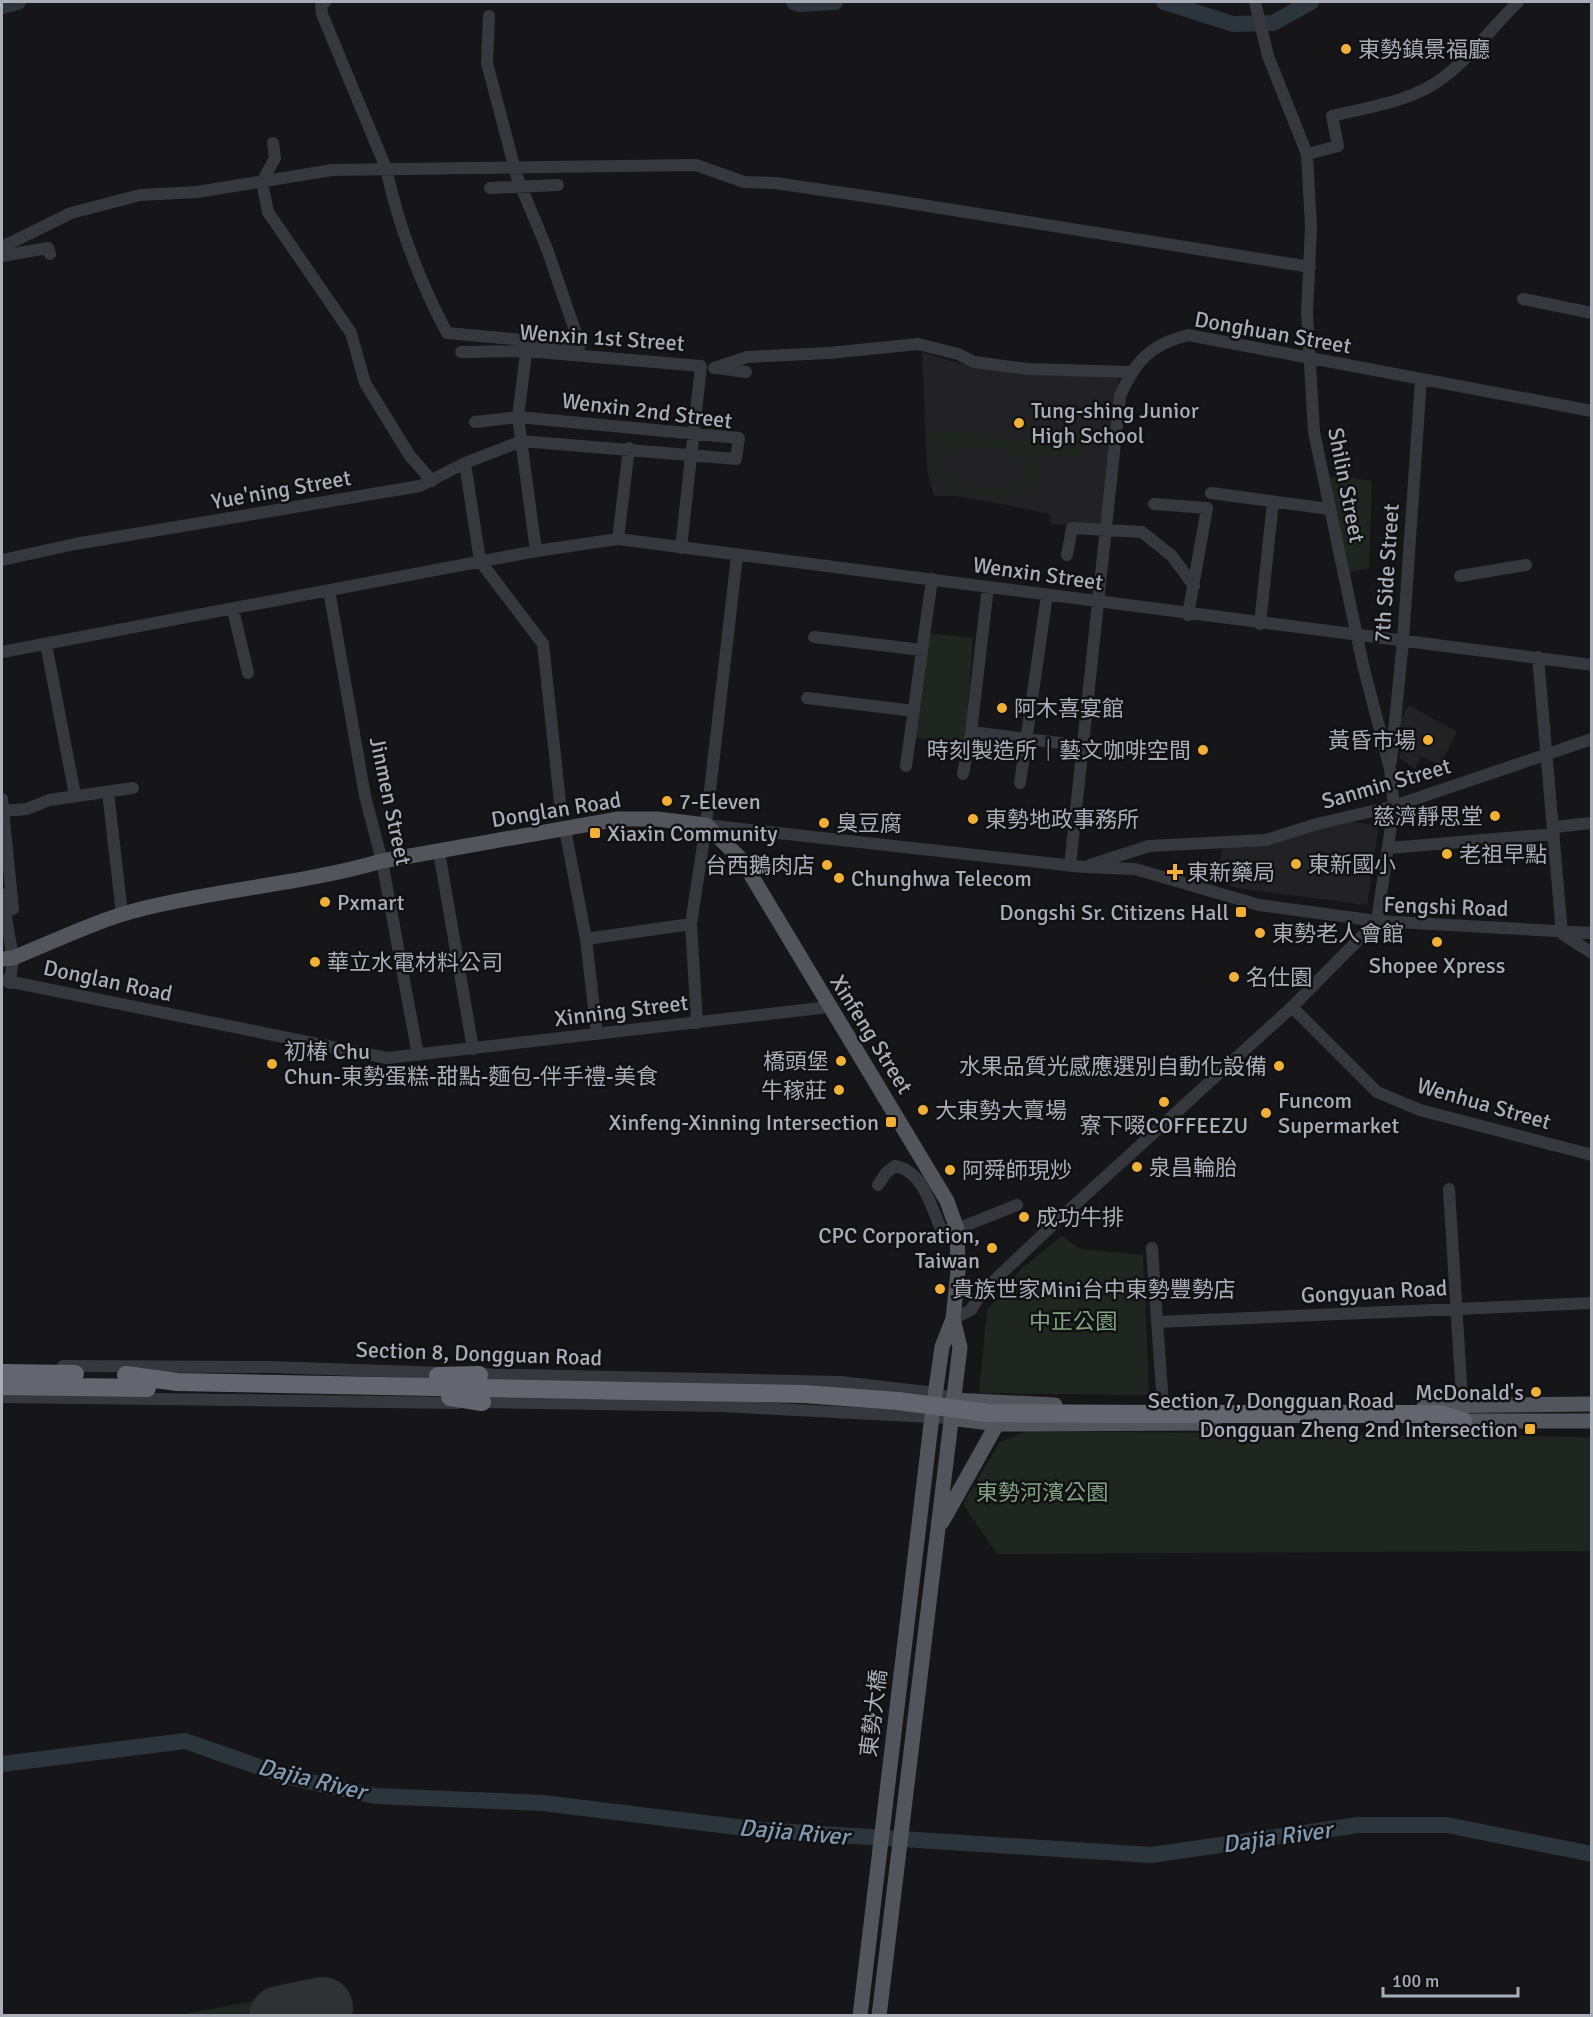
<svg xmlns="http://www.w3.org/2000/svg" width="1593" height="2017" font-family="Signika,'Noto Sans TC',sans-serif">
<rect width="100%" height="100%" fill="#161618"/>
<path fill="#222225" d="M922,352L955,362L1025,373L1119,376L1100,528L1051,524L1049,514L1012,506L955,496H934L927,470Z
M1409,705L1457,732L1440,765L1421,756L1415,769L1399,758L1402,748L1401,719Z
M1351,822L1379,825L1367,905L1236,888L1215,880L1223,848Z"/>
<path fill="#1e261f" fill-rule="evenodd" d="M931,431L1084,447V457L1030,452L1034,475L1026,489L1009,499L956,493L934,474L933,457L943,442L930,441ZM958,443L1014,450C1029,465 1026,480 1008,491C989,489 945,492 943,465C942,455 950,448 958,443Z
M1340,476L1372,481L1369,568L1348,573L1328,478Z
M928,633L973,638L965,744L915,738Z
M1062,1236L1080,1249L1143,1255L1149,1395L979,1393L987,1310L1021,1269Z
M1028,1431L1591,1437V1551L997,1554L963,1504L1000,1442Z
M325,1988L329,2015H178Z"/>
<g fill="none" stroke-linecap="round" stroke-linejoin="round">
<path stroke="#2c353c" stroke-width="16" d="M794,2L799,4L835,2
M1164,2L1233,24L1273,23L1311,2
M2,6L18,2
M2,1764L185,1741L288,1777L375,1796L543,1803L761,1830L1151,1855L1358,1825H1447L1592,1854"/>
<path stroke="#303135" stroke-width="60" d="M279,2016L323,2007"/>
<path stroke="#37383d" stroke-width="12" d="M325,2L321,3L322,14L386,168C398,224 420,282 447,333L580,345L547,249L517,177L487,63L489,16
M1255,2L1268,56L1307,154L1311,227L1307,313L1314,432L1363,665L1390,769L1394,806L1377,921
M273,143L275,158L262,182L268,212L351,333L365,383L410,456L432,481
M1307,154L1338,146L1332,116C1369,107 1414,101 1444,77C1473,55 1493,26 1518,2
M490,188L558,185
M2,247L71,213L140,195L197,192L332,170L696,165L744,182L775,183L878,198L1310,267
M2,256L48,248L50,254
M1523,299L1592,313
M527,345L518,417L536,551
M461,352L526,351L701,366L681,548
M714,368L747,357L829,353L918,344L958,354L974,362L1028,369L1131,372
M717,368L746,372
M465,463L522,441L736,459L739,438L518,417L475,422
M1211,493L1329,509
M1154,504L1207,508L1188,615
M618,539L629,448
M1067,555L1072,528L1142,532L1172,556L1194,586
M2,560L75,544L420,486L465,463L480,561L543,644L560,802
M1460,576L1526,565
M329,590L365,796L382,861L418,1055
M233,610L248,673
M1260,624L1273,502
M814,637L922,650
M46,644L75,795
M2,652L536,551L618,539L1592,665
M1538,657L1562,934L1592,953
M807,698L914,711
M971,732L1084,746
M1391,761L1403,641L1421,379
M906,766L932,579
M963,774L971,732L988,587
M1020,783L1047,595
M108,792L122,914
M2,799L13,909L5,913
M2,811L27,809L49,800L133,788
M706,825L1084,867L1135,869L1259,905L1377,921L1592,933
M1554,827L1592,823
M565,829L586,939L597,1034
M1389,848L1554,834
M439,852L473,1049
M1090,865L1149,846L1266,840L1317,824L1394,806L1592,739
M1070,866L1120,396C1136,360 1150,345 1188,335L1592,411
M2,894L13,958L10,983
M586,939L691,924
M2,980L387,1058L829,1007
M1292,1007L1377,1092L1420,1110L1592,1155
M697,1023L691,924L706,825L737,556
M878,1185L886,1173L895,1166C924,1171 931,1208 942,1231L957,1229L1017,1205
M1449,1189L1463,1414
M1152,1248L1163,1406
M953,1319L971,1310L982,1292L1057,1221L1292,1007L1377,921
M1158,1322L1592,1303
M63,1366L270,1367L444,1373
M474,1374L840,1382L936,1393L953,1400
M2,1397L458,1403
M475,1402L720,1406L951,1418"/>
<path stroke="#53555c" stroke-width="15" d="M2,959L13,958C55,941 97,920 141,909C220,889 303,884 382,861L618,819H657L706,825L742,860L947,1201L957,1229L958,1271L953,1319L942,1347L932,1416L860,2016
M953,1400L1055,1405
M1424,1406L1592,1404
M951,1418L997,1424L1214,1423
M1451,1421H1592
M942,1522L997,1424
M879,2016L960,1347L953,1319"/>
<path stroke="#63666e" stroke-width="18" d="M2,1373L75,1374
M126,1375L177,1382L633,1391
M438,1376L479,1375
M2,1386L147,1388
M450,1397L482,1402
M1163,1414H1440L1463,1421"/>
<path stroke="#63666e" stroke-width="18" d="M633,1391L804,1394L898,1401L988,1413L1163,1414"/>
</g>
<g fill="#f2b134" stroke="#111113" stroke-width="2">
<circle cx="1346" cy="49" r="6"/>
<circle cx="1019" cy="423" r="6"/>
<circle cx="1002" cy="708" r="6"/>
<circle cx="1428" cy="740" r="6"/>
<circle cx="1203" cy="750" r="6"/>
<circle cx="667" cy="801" r="6"/>
<circle cx="1495" cy="816" r="6"/>
<circle cx="973" cy="819" r="6"/>
<circle cx="824" cy="823" r="6"/>
<rect x="589" y="827" width="12" height="12" rx="3"/>
<circle cx="1447" cy="854" r="6"/>
<circle cx="1296" cy="864" r="6"/>
<circle cx="827" cy="865" r="6"/>
<path d="M1172 863h6v6h6v6h-6v6h-6v-6h-6v-6h6z"/>
<circle cx="839" cy="878" r="6"/>
<circle cx="325" cy="902" r="6"/>
<rect x="1235" y="906" width="12" height="12" rx="3"/>
<circle cx="1260" cy="933" r="6"/>
<circle cx="1437" cy="942" r="6"/>
<circle cx="315" cy="962" r="6"/>
<circle cx="1234" cy="977" r="6"/>
<circle cx="841" cy="1061" r="6"/>
<circle cx="272" cy="1064" r="6"/>
<circle cx="1279" cy="1066" r="6"/>
<circle cx="839" cy="1090" r="6"/>
<circle cx="1164" cy="1102" r="6"/>
<circle cx="923" cy="1110" r="6"/>
<circle cx="1266" cy="1113" r="6"/>
<rect x="885" y="1116" width="12" height="12" rx="3"/>
<circle cx="1137" cy="1167" r="6"/>
<circle cx="950" cy="1170" r="6"/>
<circle cx="1024" cy="1217" r="6"/>
<circle cx="992" cy="1248" r="6"/>
<circle cx="940" cy="1289" r="6"/>
<circle cx="1536" cy="1392" r="6"/>
<rect x="1524" y="1423" width="12" height="12" rx="3"/>
</g>
<g text-anchor="middle" stroke-width="5" stroke-linejoin="round" paint-order="stroke">
<g font-size="22" fill="#a8adb8" stroke="#111113" text-anchor="start">
<text x="1358" y="57">東勢鎮景福廳</text>
<text x="1031" y="418">Tung-shing Junior<tspan x="1031" dy="25">High School</tspan></text>
<text x="1014" y="716">阿木喜宴館</text>
<text x="1416" y="748" text-anchor="end">黃昏市場</text>
<text x="1191" y="758" text-anchor="end">時刻製造所｜藝文咖啡空間</text>
<text x="679" y="809">7-Eleven</text>
<text x="1483" y="824" text-anchor="end">慈濟靜思堂</text>
<text x="985" y="827">東勢地政事務所</text>
<text x="836" y="831">臭豆腐</text>
<text x="607" y="841">Xiaxin Community</text>
<text x="1459" y="862">老祖早點</text>
<text x="1308" y="872">東新國小</text>
<text x="815" y="873" text-anchor="end">台西鵝肉店</text>
<text x="1187" y="880">東新藥局</text>
<text x="851" y="886">Chunghwa Telecom</text>
<text x="337" y="910">Pxmart</text>
<text x="1229" y="920" text-anchor="end">Dongshi Sr. Citizens Hall</text>
<text x="1272" y="941">東勢老人會館</text>
<text x="327" y="970">華立水電材料公司</text>
<text x="1437" y="973" text-anchor="middle">Shopee Xpress</text>
<text x="1246" y="985">名仕園</text>
<text x="284" y="1059">初椿 Chu<tspan x="284" dy="25">Chun-東勢蛋糕-甜點-麵包-伴手禮-美食</tspan></text>
<text x="829" y="1069" text-anchor="end">橋頭堡</text>
<text x="1267" y="1074" text-anchor="end">水果品質光感應選別自動化設備</text>
<text x="827" y="1098" text-anchor="end">牛稼莊</text>
<text x="1278" y="1108">Funcom<tspan x="1278" dy="25">Supermarket</tspan></text>
<text x="935" y="1118">大東勢大賣場</text>
<text x="879" y="1130" text-anchor="end">Xinfeng-Xinning Intersection</text>
<text x="1164" y="1133" text-anchor="middle">寮下啜COFFEEZU</text>
<text x="1149" y="1175">泉昌輪胎</text>
<text x="962" y="1178">阿舜師現炒</text>
<text x="1036" y="1225">成功牛排</text>
<text x="980" y="1243" text-anchor="end">CPC Corporation,<tspan x="980" dy="25">Taiwan</tspan></text>
<text x="952" y="1297">貴族世家Mini台中東勢豐勢店</text>
<text x="1524" y="1400" text-anchor="end">McDonald's</text>
<text x="1518" y="1437" text-anchor="end">Dongguan Zheng 2nd Intersection</text>
</g>
<g font-size="22" fill="#a8adb8" stroke="#111113">
<text transform="translate(1273 332) rotate(10)" y="8">Donghuan Street</text>
<text transform="translate(602 337) rotate(4)" y="8">Wenxin 1st Street</text>
<text transform="translate(647 410) rotate(7)" y="8">Wenxin 2nd Street</text>
<text transform="translate(1347 485) rotate(79)" y="8">Shilin Street</text>
<text transform="translate(281 489) rotate(-10)" y="8">Yue'ning Street</text>
<text transform="translate(1038 573) rotate(8)" y="8">Wenxin Street</text>
<text transform="translate(1386 573) rotate(-86)" y="8">7th Side Street</text>
<text transform="translate(1386 783) rotate(-16)" y="8">Sanmin Street</text>
<text transform="translate(391 801) rotate(78)" y="8">Jinmen Street</text>
<text transform="translate(556 809) rotate(-9)" y="8">Donglan Road</text>
<text transform="translate(1446 906) rotate(2)" y="8">Fengshi Road</text>
<text transform="translate(108 980) rotate(12)" y="8">Donglan Road</text>
<text transform="translate(621 1010) rotate(-7)" y="8">Xinning Street</text>
<text transform="translate(872 1034) rotate(58)" y="8">Xinfeng Street</text>
<text transform="translate(1484 1103) rotate(16)" y="8">Wenhua Street</text>
<text transform="translate(1374 1291) rotate(-3)" y="8">Gongyuan Road</text>
<text transform="translate(479 1353) rotate(2)" y="8">Section 8, Dongguan Road</text>
<text x="1271" y="1408">Section 7, Dongguan Road</text>
<text transform="translate(873 1713) rotate(-83)" y="8">東勢大橋</text>
</g>
<g font-size="22" fill="#7fa381" stroke="#111113">
<text x="1073" y="1329">中正公園</text>
<text x="1042" y="1500">東勢河濱公園</text>
</g>
<g font-size="24" font-style="italic" fill="#7f9bb3" stroke="#111113">
<text transform="translate(312 1779) rotate(14)" y="8">Dajia River</text>
<text transform="translate(794 1832) rotate(5)" y="8">Dajia River</text>
<text transform="translate(1277 1837) rotate(-8)" y="8">Dajia River</text>
</g>
</g>
<rect width="1593" height="2017" fill="none" stroke="#a8adb8" stroke-width="6"/>
<path d="M1383 1987v9h135v-9" fill="none" stroke="#a8adb8" stroke-width="3"/>
<text x="1392" y="1987" font-size="18" fill="#a8adb8" stroke="#111113" stroke-width="4.5" paint-order="stroke">100 m</text>
</svg>
